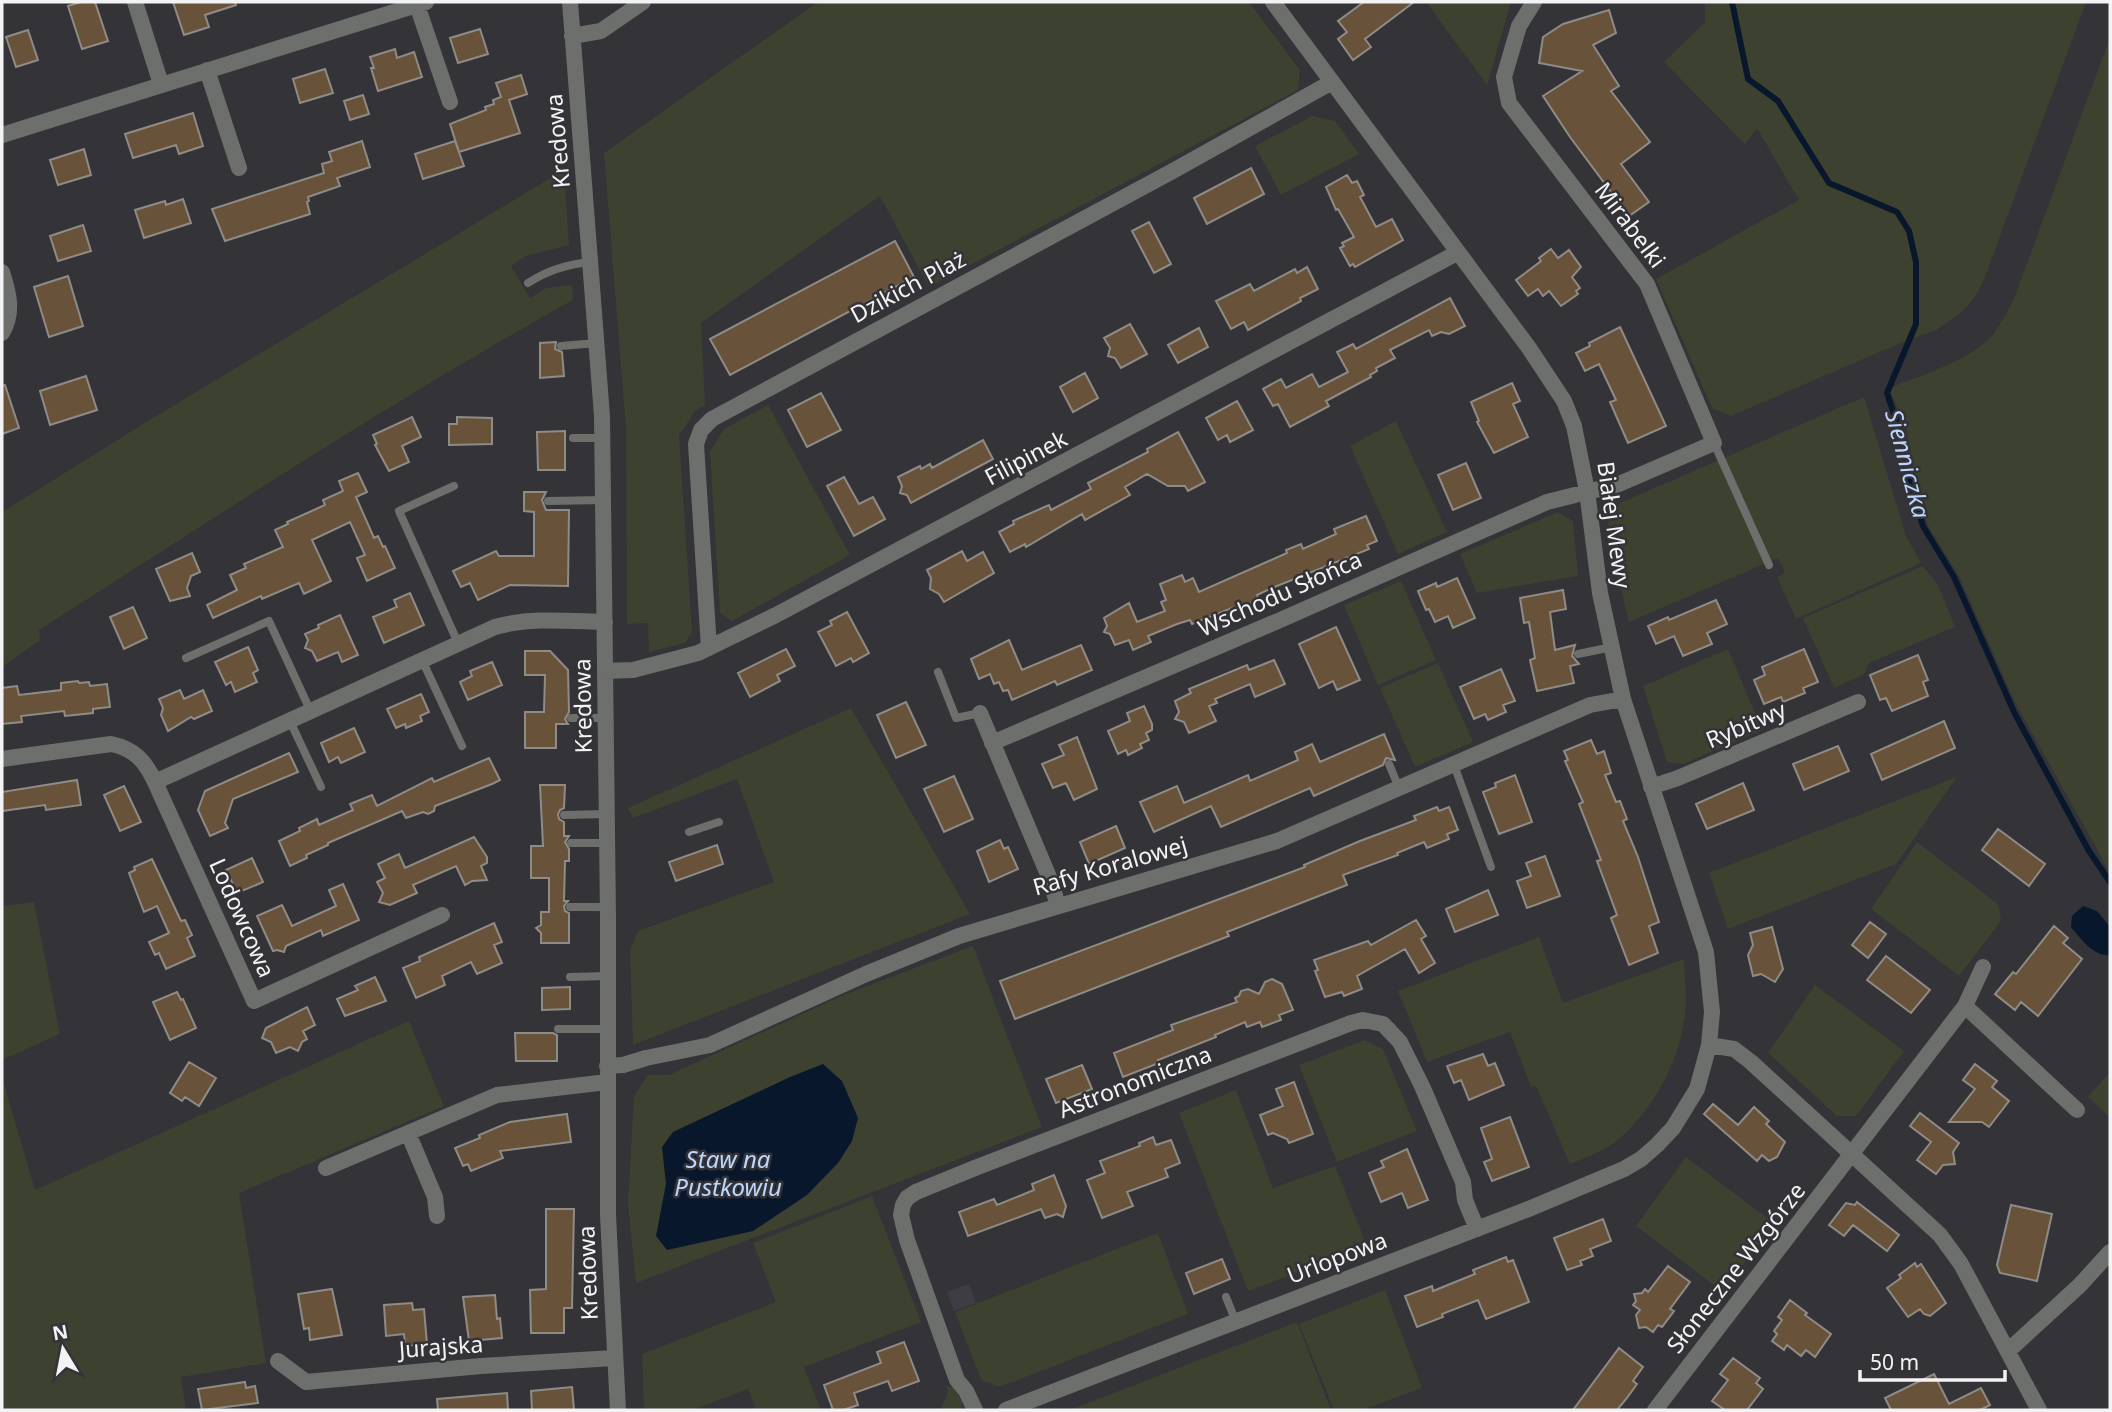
<svg xmlns="http://www.w3.org/2000/svg" width="2112" height="1412" font-family="'Noto Sans',sans-serif">
<rect width="100%" height="100%" fill="#343337"/>
<path fill="#3f3c46" d="M969,1284L976,1303L954,1311L947,1292Z"/>
<path fill="#3d4130" d="M818,2H1249L1300,70L1298,90L929,287L880,196L701,323L705,405L696,410L679,435L692,632L685,643L649,652L648,623L627,624L626,429L604,153Z
M1426,2H1511L1487,85Z
M1705,2H2086L1984,280L1975,297L1962,312L1936,330L1903,342L1731,416L1712,408L1656,279L1799,200L1757,128L1745,144L1664,62L1705,22Z
M2110,37V873L2015,702L1959,576L1928,526L1909,450L1906,424L1890,392L1892,387C1924,374 1973,360 1994,333C2002,322 2008,310 2014,299Z
M1312,116L1335,121L1359,154L1281,195L1255,146Z
M564,170L569,245L526,256L511,266L530,298L546,288L572,285L573,300C390,402 216,517 39,630L40,640L2,667V512L148,421Z
M1864,397L1906,536L1921,563L1796,619L1777,577L1785,573L1778,558L1629,622L1611,548L1608,522L1620,503Z
M768,405L850,555L732,621L720,613L710,451L724,429Z
M1396,421L1447,532L1398,554L1350,446Z
M1558,512L1573,521L1578,576L1477,593L1460,554Z
M1923,566L1938,585L1955,627L1869,663L1864,674L1834,688L1803,618Z
M1401,581L1436,660L1378,685L1344,605Z
M1728,649L1762,730L1683,764L1667,762L1643,686Z
M1438,663L1473,742L1415,767L1380,688Z
M851,708L970,914L633,1045L630,950L638,931L774,882L737,779L633,818L628,808Z
M1957,777L1896,864L1728,929L1709,873Z
M1917,842L1999,905L2001,921L1959,976L1871,909Z
M34,902L60,1034L2,1060V906Z
M1539,937L1563,1003L1684,959C1684,973 1686,988 1686,1002C1684,1055 1655,1110 1614,1143C1602,1152 1585,1158 1570,1164L1536,1086L1531,1087L1510,1032L1427,1062L1398,991Z
M973,946L1042,1127L636,1283L628,1204L634,1096L648,1075H669L846,994Z
M1815,985L1904,1051L1856,1116H1837L1768,1053Z
M409,1021L444,1106L239,1193L266,1363L181,1377L186,1410H2V1077L35,1190Z
M1365,1040L1383,1049L1417,1131L1337,1162L1299,1065Z
M2110,1072V1118L2088,1097Z
M1236,1090L1273,1188L1335,1166L1367,1246L1248,1291L1179,1113Z
M1686,1157L1774,1223L1723,1292L1636,1226Z
M872,1196L921,1322L804,1367L821,1410H756L748,1389L693,1410H644L642,1354L776,1302L753,1243Z
M1158,1233L1188,1314L1000,1387L981,1380L955,1312Z
M1385,1290L1422,1388L1362,1410H1334L1299,1324Z
M1297,1322L1331,1410H1070Z
M946,1386L953,1387L962,1402L961,1410H940L948,1392Z"/>
<path fill="#09172d" d="M2083,906L2097,911L2110,927V955C2094,957 2081,939 2071,927L2072,916Z
M823,1064L842,1081L858,1118L852,1141L838,1163L807,1195L753,1231L667,1250L656,1236L666,1184L662,1147L673,1132L790,1077Z"/>
<g fill="none" stroke-linecap="round" stroke-linejoin="round">
<path stroke="#09172d" stroke-width="6" d="M1732,2L1748,79L1778,101L1829,183L1897,212L1909,231L1916,262V324L1887,393L1899,429L1908,475L1923,526L1954,577L2015,714L2089,851L2110,882"/>
</g>
<path fill="#685239" stroke="#8f8b87" stroke-width="2" d="M81,2H95L108,41L82,49L68,6Z
M173,2H235L236,5L205,15L209,27L184,35Z
M1364,2H1414L1365,39L1371,47L1353,60L1338,39L1347,32L1338,21Z
M1609,10L1616,33L1593,45L1619,86L1611,91L1650,142L1621,164L1649,202L1629,216L1570,137L1543,96L1582,71L1539,63L1543,37L1563,24Z
M480,29L488,54L458,63L450,38Z
M28,30L38,60L16,67L6,37Z
M395,49L397,58L414,52L422,77L378,91L371,68H374L370,57Z
M325,69L333,93L300,103L293,79Z
M521,75L527,94L509,100L520,133L459,152L450,124L486,110L485,107L494,104L493,100L501,97L496,83Z
M363,95L369,114L350,120L344,101Z
M193,113L203,146L179,154L176,145L133,158L125,134Z
M362,141L370,167L337,178L340,186L308,197L309,201L307,202L310,214L225,241L212,209L324,173L322,164L332,161L329,152Z
M455,141L464,166L423,179L415,154Z
M84,149L91,175L58,185L50,160Z
M1251,168L1264,194L1207,224L1194,198Z
M1347,175L1352,183L1357,181L1364,195L1360,197L1376,227L1392,219L1403,240L1355,267L1353,264L1350,266L1340,248L1344,246L1342,243L1354,237L1338,209L1336,210L1326,187Z
M183,199L191,223L144,238L135,210L165,201L166,205Z
M1149,222L1171,264L1154,273L1132,231Z
M83,225L91,251L58,261L50,236Z
M895,241L914,277L730,375L710,339Z
M1551,249L1558,258L1569,250L1581,267L1572,277L1580,288L1576,291L1578,294L1561,306L1549,291L1543,296L1538,289L1528,296L1516,280L1541,261L1539,258Z
M1307,267L1318,289L1300,298L1301,301L1248,330L1244,322L1231,329L1216,301L1250,284L1254,291L1295,269L1297,273Z
M68,276L83,326L49,337L34,287Z
M1450,298L1465,326L1449,334L1441,332L1432,336L1429,330L1390,350L1395,358L1376,368L1377,371L1370,375L1371,377L1326,401L1329,406L1290,427L1278,404L1273,406L1263,389L1281,379L1286,388L1312,374L1319,387L1348,372L1337,352L1353,344L1356,349Z
M1130,324L1147,354L1121,368L1115,358L1108,356L1110,348L1104,338Z
M1620,327L1666,426L1628,443L1610,402L1616,400L1599,364L1585,371L1576,353L1590,346L1589,343Z
M1199,328L1208,347L1178,363L1168,345Z
M556,342L555,349L562,352L564,376L540,378V343Z
M1085,373L1098,398L1073,412L1060,387Z
M86,376L97,410L50,425L40,391Z
M1512,383L1520,401L1513,404L1528,437L1494,453L1477,422L1479,421L1471,402Z
M5,385L19,428L2,434V386Z
M821,393L841,430L807,447L788,410Z
M1237,401L1253,430L1230,442L1227,435L1218,440L1206,418Z
M412,417L421,437L402,446L409,462L389,471L375,445L377,444L373,435Z
M457,417L492,418V444L449,445V424H457Z
M565,431V470H538L537,432Z
M1178,432L1205,482L1188,491L1185,486H1168L1147,474L1125,487L1130,495L1085,520L1082,514L1026,547L1025,544L1010,552L999,532L1014,524L1013,521L1049,505L1051,510L1091,489L1088,483L1148,452L1147,449Z
M983,440L993,459L911,503L907,495L900,493L902,486L898,477L920,466L921,469L930,464L932,468Z
M1466,463L1481,498L1453,510L1438,475Z
M358,473L367,492L356,497L374,538L378,536L383,547L385,546L395,568L367,581L357,558L365,555L350,522L312,540L331,581L304,594L299,583L262,599L261,596L213,618L207,605L237,590L230,575L246,568L244,564L283,547L275,530L288,524L287,522L325,505L323,500L343,491L339,481Z
M844,477L859,504L873,497L885,519L854,536L827,486Z
M524,492H546L542,500L546,510H569L568,586L510,585L478,600L470,583L461,587L453,571L496,551L499,556H534V512L524,511Z
M1366,516L1377,541L1367,545L1369,549L1272,588L1257,595L1259,600L1233,611L1232,608L1192,624L1190,620L1177,624L1148,636L1151,642L1133,650L1129,640L1115,645L1110,634L1104,632L1107,626L1104,618L1129,603L1137,622L1165,611L1161,602L1166,600L1160,584L1182,575L1185,582L1193,578L1199,592L1287,553L1286,550L1301,544L1303,549L1336,534L1334,529Z
M962,551L967,561L983,552L994,573L944,602L939,594L930,589L931,578L927,570Z
M192,553L200,572L191,576L187,588L190,596L170,601L156,569Z
M1457,578L1475,618L1453,628L1448,616L1435,622L1429,609L1426,610L1418,591L1436,583L1437,587Z
M1563,590L1566,609L1550,612L1555,650L1575,645L1572,656L1579,664L1570,666L1574,683L1537,691L1530,660L1535,658L1529,622L1524,623L1520,598Z
M410,593L424,625L384,643L373,617L397,607L394,600Z
M1716,600L1727,624L1707,633L1712,644L1683,656L1674,636L1656,644L1648,626L1668,617L1669,620Z
M133,607L147,638L124,649L110,617Z
M847,612L869,653L853,662L851,658L836,666L818,632L832,625L830,621Z
M340,615L358,655L342,662L338,652L317,661L312,651L305,648L308,640L305,634L319,628L318,625Z
M1336,627L1360,680L1337,690L1333,681L1319,688L1299,644Z
M1009,640L1022,670L1081,645L1092,670L1057,685L1055,681L1012,700L1008,690L1003,691L999,682L994,684L990,674L979,679L971,659Z
M248,647L258,670L253,673L257,682L235,692L231,682L226,685L215,662Z
M786,649L795,666L777,675L780,681L750,697L738,673Z
M1804,649L1818,682L1803,688L1805,693L1783,702L1781,697L1764,704L1754,680L1765,675L1762,667Z
M525,651H550L568,670L569,712L565,719L568,724H556V748H525V712H544L545,675H525Z
M1918,655L1928,680L1923,682L1928,696L1892,711L1886,698L1880,700L1870,675Z
M1274,660L1285,684L1255,697L1250,684L1215,699L1217,703L1209,706L1216,721L1189,733L1184,722L1175,719L1179,712L1175,701L1191,693L1189,689L1247,665L1249,670Z
M492,662L502,685L468,700L460,682L472,676L470,671Z
M1501,669L1515,701L1503,705L1506,712L1488,720L1485,714L1474,719L1460,687Z
M78,681L79,683L89,682L90,686L107,684L110,707L93,709V713L65,716L64,711L21,716L22,722L2,724V688L17,686L19,695L61,690V683Z
M180,690L184,699L203,690L212,711L194,719L191,717L168,731L161,715L163,708L159,699Z
M421,694L429,712L420,716L422,721L406,728L405,724L396,728L387,709Z
M906,702L926,745L896,758L877,715Z
M1144,706L1152,724V730L1146,733L1149,740L1140,744L1142,748L1128,755L1126,750L1118,754L1108,731L1130,721L1127,713Z
M1944,721L1955,748L1882,780L1871,754Z
M354,728L365,752L341,763L338,757L329,762L321,743Z
M1384,734L1395,760L1386,758L1383,765L1314,796L1310,788L1221,827L1211,806L1154,832L1140,802L1177,786L1184,803L1248,775L1250,781L1298,760L1295,752L1312,744L1320,762Z
M1077,737L1097,789L1074,800L1066,783L1053,788L1042,764L1064,755L1059,745Z
M1591,740L1597,754L1604,751L1611,773L1605,775L1616,802L1620,801L1627,819L1623,821L1638,857L1659,922L1649,926L1658,953L1629,965L1611,918L1617,915L1597,861L1601,860L1579,804L1583,802L1565,761L1568,760L1564,751Z
M1838,746L1849,771L1804,790L1793,764Z
M289,753L298,772L233,799L225,823L228,828L210,836L198,810L205,791Z
M489,758L500,780L492,784L435,806L434,811L428,814L423,812L406,818L402,811L328,843V845L306,855L307,858L290,866L279,841L300,831L299,828L317,819L319,825L353,810L350,804L372,795L377,806L432,778L434,782Z
M1515,775L1532,822L1499,834L1483,792L1496,787L1495,783Z
M954,776L973,819L944,832L924,789Z
M77,780L81,805L46,810L45,805L2,811V792Z
M1743,783L1754,810L1707,829L1696,804Z
M540,785H565L564,808L560,810L558,814L559,819L564,822V836H569L565,842L569,849V861H565L564,901H568L564,906L565,911L569,913V943H541V933L536,928L541,925V912H549V878H531V846H543Z
M124,786L141,822L120,831L104,795Z
M1437,807L1439,811L1449,807L1458,830L1447,834L1449,839L1427,848L1424,842L1397,853L1398,855L1343,875L1347,885L1227,932L1229,936L1015,1019L1000,981L1305,867L1304,865L1360,841L1416,820L1414,816Z
M1116,826L1125,848L1089,864L1080,842Z
M1998,829L2045,864L2029,886L1982,850Z
M474,837L487,857V863L481,866L487,880L472,881L465,885L456,866L413,885L417,893L390,905L379,902L383,893L377,882L385,878L378,864L399,854L405,868Z
M1000,840L1004,849L1008,847L1018,869L989,882L977,851Z
M717,845L723,864L676,881L669,862Z
M1545,856L1560,896L1527,908L1517,881L1531,876L1526,863Z
M252,858L263,882L237,893L226,870Z
M152,859L181,921L185,920L192,935L187,938L195,956L166,969L159,953L155,955L149,942L169,933L157,906L144,912L129,873L135,870L134,867Z
M343,884L359,920L323,936L321,930L286,946L284,952L277,950L273,951L257,916L282,905L292,926L336,906L329,890Z
M1488,890L1498,915L1455,932L1446,909Z
M1416,920L1426,936L1421,939L1435,963L1419,973L1405,949L1357,976L1362,989L1344,996L1342,992L1325,997L1315,971L1318,970L1314,960L1368,941L1371,945Z
M1870,922L1886,934L1868,958L1852,945Z
M494,923L502,942L494,945L502,963L477,974L471,962L442,976L445,985L416,998L403,968L420,961L419,957Z
M2054,926L2068,938L2063,943L2082,959L2038,1016L2021,1002L2015,1010L1995,994L2013,972L2016,974Z
M1772,927L1783,969L1775,982L1761,974L1753,976L1748,955L1753,945L1750,933Z
M1886,956L1930,990L1911,1013L1867,980Z
M375,977L386,1001L345,1016L337,999L358,990L355,986Z
M1272,979L1282,984L1293,1010L1279,1015L1281,1020L1262,1027L1260,1022L1247,1027L1245,1022L1215,1035L1216,1037L1158,1060L1159,1063L1123,1077L1114,1053L1173,1030L1171,1025L1237,1002L1235,998L1239,996L1241,991L1248,989L1259,994L1265,982Z
M570,987V1009L542,1010V988Z
M177,992L181,1000L183,999L196,1028L170,1040L153,1002Z
M307,1007L315,1025L303,1031L307,1039L302,1042L298,1051L290,1047L276,1053L271,1042L262,1038L266,1028Z
M515,1033H553L557,1035V1061H516Z
M1483,1054L1488,1066L1495,1063L1504,1085L1469,1100L1461,1080L1454,1083L1447,1066Z
M189,1062L216,1078L199,1106L185,1097L182,1101L170,1093Z
M1975,1064L1997,1081L1992,1087L2009,1101L1989,1127L1982,1122H1949L1975,1089L1963,1080Z
M1082,1065L1092,1089L1056,1103L1046,1079Z
M1294,1082L1313,1134L1289,1143L1287,1139L1273,1133L1268,1135L1260,1115L1283,1106L1276,1089Z
M1713,1104L1738,1125L1754,1107L1769,1121L1766,1124L1785,1142L1777,1157L1769,1161L1762,1155L1757,1161L1704,1114Z
M1920,1113L1959,1143L1953,1152L1955,1164L1943,1165L1936,1174L1917,1160L1931,1142L1910,1126Z
M567,1114L571,1142L500,1151L503,1158L471,1171L468,1164L463,1166L455,1148L480,1138L479,1135L510,1122Z
M1510,1117L1529,1167L1492,1181L1484,1162L1492,1159L1481,1128Z
M1153,1137L1156,1145L1171,1140L1180,1163L1165,1169L1168,1177L1127,1192L1133,1206L1102,1218L1087,1180L1105,1173L1100,1161L1140,1146L1139,1143Z
M1407,1149L1428,1200L1408,1208L1402,1193L1381,1202L1369,1173L1384,1167L1381,1161Z
M1054,1175L1066,1206L1063,1217L1057,1214L1045,1218L1041,1209L968,1236L959,1212L994,1199L997,1205L1034,1190L1032,1184Z
M1857,1202L1899,1235L1887,1251L1853,1225L1844,1236L1829,1225L1846,1203L1855,1205Z
M2011,1205L2052,1214L2037,1281L2000,1273L1997,1265Z
M546,1209H574L572,1308H564V1333H531L530,1290L546,1289Z
M1603,1219L1611,1241L1590,1249L1593,1256L1580,1261L1582,1265L1567,1270L1554,1238Z
M1506,1257L1508,1262L1513,1260L1529,1302L1486,1319L1478,1300L1442,1314L1443,1317L1417,1327L1405,1296L1432,1286L1433,1291L1475,1274L1473,1270Z
M1222,1259L1230,1279L1194,1294L1186,1273Z
M1915,1263L1917,1267L1921,1264L1946,1303L1930,1316L1924,1314L1920,1309L1908,1317L1887,1288L1901,1278L1899,1275Z
M1668,1266L1690,1282L1670,1309L1674,1311L1662,1327L1658,1325L1653,1332L1646,1327L1639,1328L1636,1315L1640,1310L1633,1305L1636,1301L1634,1294L1642,1293L1645,1289L1648,1292Z
M332,1289L342,1335L310,1340L309,1328L304,1329L298,1294Z
M495,1295L497,1319L500,1318L502,1338L469,1341L463,1297Z
M1790,1300L1807,1313L1805,1315L1831,1334L1815,1357L1806,1350L1801,1356L1787,1345L1784,1350L1772,1341L1777,1334L1774,1331L1782,1320L1778,1317Z
M412,1303L413,1310L424,1309L427,1344L405,1346L404,1334L386,1336L384,1305Z
M904,1342L919,1381L892,1391L888,1381L854,1393L858,1405L843,1410H833L824,1385L881,1363L877,1352Z
M1619,1348L1643,1367L1633,1381L1637,1384L1627,1398L1617,1410H1573Z
M1733,1358L1760,1378L1756,1383L1763,1389L1747,1410H1725L1712,1401L1728,1380L1720,1374Z
M1934,1374L1949,1404L1981,1388L1990,1405L1980,1410H1891L1885,1398Z
M245,1382L246,1388L255,1386L258,1403L202,1410L198,1389Z
M572,1387L574,1410H532L531,1391Z
M507,1393L508,1410H438L437,1399Z"/>
<g fill="none" stroke-linecap="round" stroke-linejoin="round">
<path stroke="#6d6f6d" stroke-width="8" d="M528,283C548,270 567,264 591,262
M561,346L597,343
M573,438H602
M1714,443L1769,565
M454,486L399,511L458,643
M548,501L603,500
M1578,654L1612,647
M186,658L269,621L310,710
M422,660L462,746
M938,672L956,718L980,713
M571,718H606
M289,719L321,787
M1389,764L1399,788
M1454,765L1491,867
M564,815L607,814
M689,832L719,822
M571,843H607
M570,907H608
M570,977L607,976
M558,1029H607
M1226,1297L1236,1322"/>
<path stroke="#6d6f6d" stroke-width="16" d="M135,2L161,84
M570,2L602,416L608,917V1215L618,1410
M417,5L450,102
M572,36L601,31L643,2
M207,70L239,168
M2,135L426,2
M2,272C9,294 14,312 2,333
M709,648L696,444L701,430L712,419L1171,172L1332,82
M605,671L633,670L698,653L776,615L1457,253
M980,713L1049,877L1058,905
M992,743L1278,621L1547,502L1619,484L1714,443L1647,284L1509,103L1504,77L1519,26L1534,2
M2,759L111,744C135,749 145,761 155,782L254,1001L442,915
M155,782L495,627C530,617 568,621 605,622
M1651,787L1678,778L1858,702
M1965,1006L1983,967
M1709,1045L1734,1049L1751,1062L1940,1235L1961,1264L2039,1410
M607,1066L623,1065L646,1058L710,1045L866,974L959,936L1277,841L1590,705L1623,699
M408,1133L435,1197L437,1216
M326,1168L497,1095L607,1082
M2008,1351L2080,1285L2110,1252
M278,1361L306,1382L481,1366L614,1358
M975,1410L966,1391L957,1380L907,1240L901,1215L903,1205L907,1198L916,1192L975,1168L1351,1023L1363,1020L1383,1024L1400,1042L1422,1086L1463,1182L1465,1200L1477,1229
M1006,1410L1526,1210L1624,1169L1641,1159L1657,1145L1673,1128L1697,1089L1709,1045L1712,1012L1706,952L1623,699L1600,593L1587,491L1574,426L1564,401L1529,348L1273,2
M1655,1410L1965,1006L2077,1110"/>
</g>
<g text-anchor="middle" stroke-width="5" stroke-linejoin="round" paint-order="stroke">
<g font-size="23" fill="#f3f2f5" stroke="#343337">
<text transform="translate(558 141) rotate(-95)" y="8">Kredowa</text>
<text transform="translate(1630 225) rotate(53)" y="8">Mirabelki</text>
<text transform="translate(908 287) rotate(-28)" y="8">Dzikich Plaż</text>
<text transform="translate(1026 458) rotate(-28)" y="8">Filipinek</text>
<text transform="translate(1614 525) rotate(82)" y="8">Białej Mewy</text>
<text transform="translate(1280 594) rotate(-24)" y="8">Wschodu Słońca</text>
<text transform="translate(583 706) rotate(-91)" y="8">Kredowa</text>
<text transform="translate(1746 725) rotate(-23)" y="8">Rybitwy</text>
<text transform="translate(1110 866) rotate(-16)" y="8">Rafy Koralowej</text>
<text transform="translate(242 918) rotate(66)" y="8">Lodowcowa</text>
<text transform="translate(1135 1082) rotate(-21)" y="8">Astronomiczna</text>
<text transform="translate(1337 1258) rotate(-21)" y="8">Urlopowa</text>
<text transform="translate(1736 1268) rotate(-52)" y="8">Słoneczne Wzgórze</text>
<text transform="translate(588 1273) rotate(-92)" y="8">Kredowa</text>
<text transform="translate(441 1347) rotate(-4)" y="8">Jurajska</text>
</g>
<g font-size="24" font-style="italic" fill="#bcd6fe" stroke="#343337">
<text transform="translate(1907 464) rotate(75)" y="8">Sienniczka</text>
<text x="728" y="1168">Staw na<tspan x="728" dy="28">Pustkowiu</tspan></text>
</g>
</g>
<rect width="2112" height="1412" fill="none" stroke="#f3f2f5" stroke-width="7"/>
<g transform="translate(63 1349) rotate(350)" stroke="#343337" stroke-width="5" paint-order="stroke">
<path d="M0-5L12 26L0 18L-12 26Z" fill="#f3f2f5"/>
<text y="-10" font-size="19" font-weight="bold" text-anchor="middle" fill="#f3f2f5">N</text>
</g>
<path d="M1860 1370v10h145v-10" fill="none" stroke="#f3f2f5" stroke-width="3.5"/>
<text x="1870" y="1370" font-size="21" fill="#f3f2f5" stroke="#343337" stroke-width="5" paint-order="stroke">50 m</text>
</svg>
